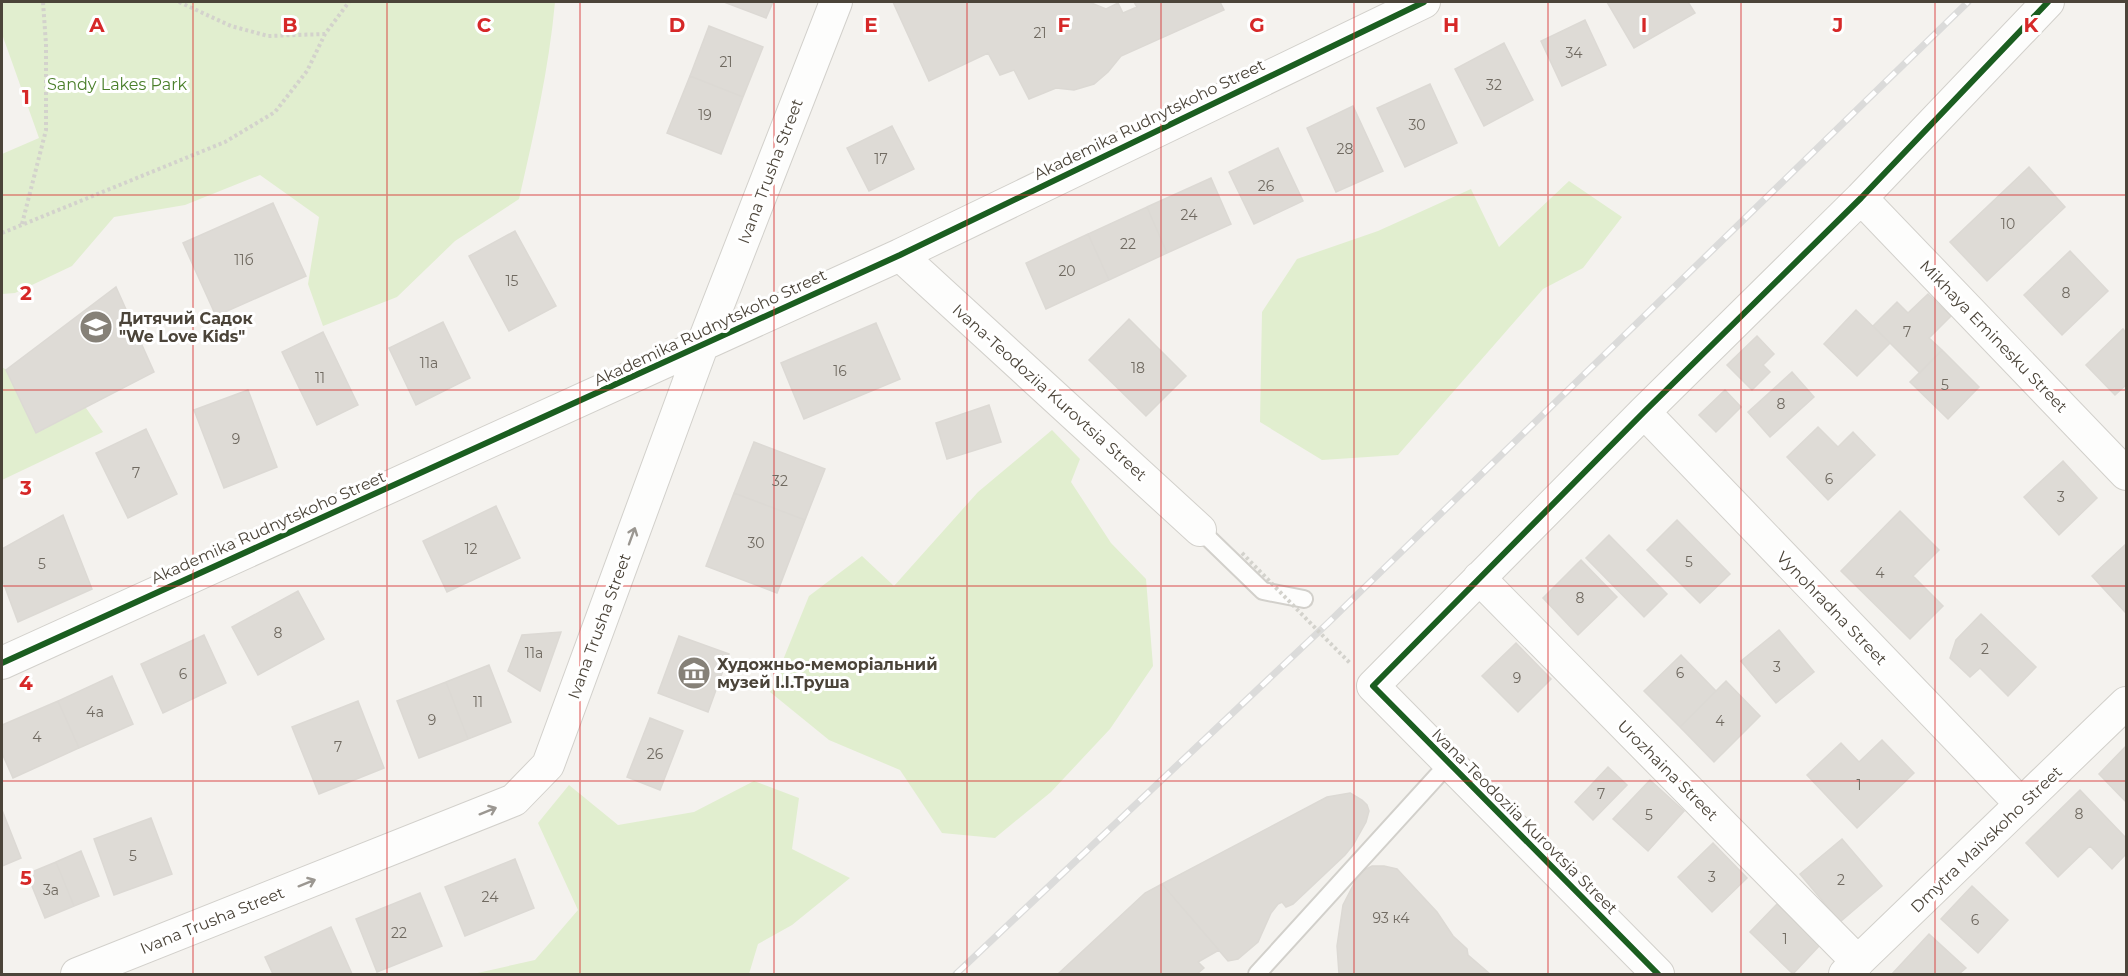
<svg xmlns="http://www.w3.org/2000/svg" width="2128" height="976" font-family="Montserrat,sans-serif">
<rect width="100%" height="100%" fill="#f4f2ee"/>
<path fill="#e1eecf" d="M2,2H555C549,68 534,134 519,199L455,241L397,297L323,326L308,284L319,217L260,175L185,205L114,217L72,266L15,293L2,294V154L39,138L2,34Z
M1569,181L1622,217L1583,268L1543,289L1398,455L1322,460L1260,422L1262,312L1297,259L1378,231L1471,189L1499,247Z
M2,367L15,376L80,404L86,408L103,432L2,480Z
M1052,430L1080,459L1071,482L1111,543L1146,579L1153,666L1110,729L1051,792L995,838L942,833L900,770L829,740L770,692L809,596L862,556L894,586L978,492Z
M754,781L799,798L792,849L850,878L792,925L758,944L749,974H473L535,960L578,910L538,823L569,785L618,825L694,812Z"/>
<path fill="#dedbd6" stroke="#dcd9d4" stroke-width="1.5" d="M724,2H773L766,18Z
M893,2H1089L1106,9L1118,3L1123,13L1137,7L1134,2H1220L1224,10L1121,56L1108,72L1094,84L1074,90L1056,88L1029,99L1014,70L1000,75L988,53L929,81Z
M1607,2H1688L1695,13L1634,48Z
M1585,20L1606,65L1562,86L1541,41Z
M709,26L763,47L743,97L690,76Z
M1504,43L1533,100L1484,126L1455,69Z
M690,76L743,97L721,154L667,133Z
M1430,84L1457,143L1405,167L1377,108Z
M1353,106L1383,171L1336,192L1307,128Z
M892,126L914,169L869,191L847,148Z
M1278,148L1303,201L1254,224L1229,172Z
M2029,167L2065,207L1987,281L1950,242Z
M1211,178L1231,224L1167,253L1147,207Z
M273,203L306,276L216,316L183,243Z
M1147,207L1167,253L1109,280L1088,234Z
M515,231L556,306L509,331L469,256Z
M1088,234L1109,280L1046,309L1026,263Z
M2070,251L2108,291L2062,335L2024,295Z
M116,287L154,372L36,433L6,370Z
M1928,294L1951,316L1929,338L1942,350L1920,373L1873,326L1897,302L1908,313Z
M1856,310L1890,343L1857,376L1824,344Z
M1129,319L1186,376L1146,416L1089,360Z
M443,322L470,378L416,405L389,348Z
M876,323L900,379L804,419L781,363Z
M2123,329L2126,333V385L2115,395L2086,365Z
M323,332L358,405L317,425L282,352Z
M1757,336L1774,354L1763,365L1770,372L1752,390L1727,365Z
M1942,350L1979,387L1948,419L1910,382Z
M1792,372L1814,397L1770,437L1748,412Z
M248,390L277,467L224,488L194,410Z
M1725,390L1741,407L1716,432L1699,415Z
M989,405L1001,442L947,459L936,423Z
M1818,427L1838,447L1853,432L1875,455L1828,500L1787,457Z
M146,429L177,494L128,518L96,453Z
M754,442L825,469L805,520L734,493Z
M2063,461L2097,498L2059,535L2024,497Z
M734,493L805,520L777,593L706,566Z
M496,506L520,558L447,592L423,541Z
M1900,511L1939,550L1913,576L1943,606L1910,639L1841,571Z
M63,515L92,589L18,622L2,579V549Z
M1677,520L1730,574L1700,603L1647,550Z
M1609,535L1667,594L1644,617L1586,558Z
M2126,544V613L2092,576Z
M1581,560L1617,597L1578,635L1543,598Z
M298,591L324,639L258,675L232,627Z
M1981,614L2036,667L2008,696L1980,668L1970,677L1950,658L1956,640Z
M1779,630L1814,672L1776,703L1741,661Z
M561,632L540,691L508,671L522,635Z
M204,635L226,683L163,713L141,664Z
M679,636L729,654L708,712L658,693Z
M1516,643L1551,679L1518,712L1482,676Z
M1681,655L1716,691L1680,727L1644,691Z
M489,665L511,722L468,739L446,682Z
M112,676L133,724L79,748L58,701Z
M1726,681L1760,716L1714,762L1680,727Z
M446,682L468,739L419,758L397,701Z
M58,701L79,748L13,778L2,753V725Z
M358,701L384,768L319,794L292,727Z
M650,718L683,731L660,790L627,777Z
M1882,740L1914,773L1857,828L1807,775L1841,743L1859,762Z
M2126,746V802L2099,774Z
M1608,767L1627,785L1593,820L1575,802Z
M1650,780L1684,811L1648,851L1613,819Z
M2080,790L2126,838V854L2112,869L2090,846L2058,877L2026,843Z
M1350,793L1362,800L1367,805L1369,811L1366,822L1353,845L1345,855L1293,904L1286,907L1282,902L1278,904L1271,913L1258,942L1238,959L1228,961L1162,884L1327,797Z
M2,810L21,858L2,866Z
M151,818L172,874L114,895L94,839Z
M1842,839L1882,886L1840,922L1800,874Z
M1713,843L1747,878L1712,912L1678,877Z
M81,851L99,896L74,906L56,862Z
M515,859L534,908L465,936L445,887Z
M56,862L74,906L45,918L27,874Z
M1372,866H1384L1397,869L1437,912L1453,936L1467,949L1468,955L1490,974H1339L1337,946L1343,905L1360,872Z
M1162,884L1219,950L1198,962L1204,968L1197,974H1058L1145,893Z
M1972,886L2008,920L1978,953L1941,919Z
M420,893L442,946L377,972L356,919Z
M1777,904L1820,945L1793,974L1750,932Z
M331,927L352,974H273L265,957Z
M1929,934L1966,968L1959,974H1892Z"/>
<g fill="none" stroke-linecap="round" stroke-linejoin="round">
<g stroke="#d2d0cb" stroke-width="20">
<path id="service" d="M1200,530L1263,591L1304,599
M1257,974L1449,763"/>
</g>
<g stroke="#d2d0cb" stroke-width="34">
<path id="minor" d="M1861,198L2126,474
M900,255L1200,530
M1644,412L2021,804
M1479,578L1858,962
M2,663L900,255L1424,2
M77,974L514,800L548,765L702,346L836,2
M1658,974L1373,686L1644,412L1861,198L2048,2
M1845,974L2126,703"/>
</g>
<path stroke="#d3d2cc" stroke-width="4" stroke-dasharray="3 3" stroke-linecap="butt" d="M179,2L231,26L268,36L325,34
M22,224L46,130V44L43,2
M2,233L225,142L275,112L307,71L325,34L349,2
M1326,639L1351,664"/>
<use href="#service" stroke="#fdfdfc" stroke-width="16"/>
<use href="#minor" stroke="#fdfdfc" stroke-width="32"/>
<g stroke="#dbdbda" stroke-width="7">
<path id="rail" d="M956,974L1328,623L1968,2"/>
</g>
<use href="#rail" stroke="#fff" stroke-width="4.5" stroke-dasharray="14" stroke-linecap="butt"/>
<path stroke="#d3d2cc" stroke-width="4" stroke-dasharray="3 3" stroke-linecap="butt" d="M1242,553L1326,639"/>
<g stroke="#fff" stroke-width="10">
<path id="cycleway" d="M2,663L900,255L1424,2
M1658,974L1373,686L1644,412L1861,198L2048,2"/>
</g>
<use href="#cycleway" stroke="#1b5e20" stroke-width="6"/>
</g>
<defs><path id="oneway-shaft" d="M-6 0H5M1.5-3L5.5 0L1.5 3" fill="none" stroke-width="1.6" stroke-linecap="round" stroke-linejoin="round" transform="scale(1.5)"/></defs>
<g stroke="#9b9791">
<use href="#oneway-shaft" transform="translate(632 536) rotate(-70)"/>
<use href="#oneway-shaft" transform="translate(488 811) rotate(-22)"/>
<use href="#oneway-shaft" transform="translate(307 883) rotate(-22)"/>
</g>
<path fill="none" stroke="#d62828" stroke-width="1.5" stroke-opacity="0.55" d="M193,2V974M387,2V974M580,2V974M774,2V974M967,2V974M1161,2V974M1354,2V974M1548,2V974M1741,2V974M1935,2V974M2,195H2126M2,390H2126M2,586H2126M2,781H2126"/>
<defs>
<g id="school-disc" transform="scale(1.725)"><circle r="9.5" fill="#868178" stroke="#fff"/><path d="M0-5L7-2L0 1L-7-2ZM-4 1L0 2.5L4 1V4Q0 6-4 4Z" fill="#fff"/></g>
<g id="museum-disc" transform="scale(1.725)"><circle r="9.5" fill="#868178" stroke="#fff"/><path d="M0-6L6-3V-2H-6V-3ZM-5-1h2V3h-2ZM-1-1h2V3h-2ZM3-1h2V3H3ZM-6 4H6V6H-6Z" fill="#fff"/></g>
</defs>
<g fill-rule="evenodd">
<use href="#school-disc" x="96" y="327"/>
<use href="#museum-disc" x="694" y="673"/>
</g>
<g text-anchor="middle" stroke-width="6" stroke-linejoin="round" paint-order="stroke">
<g font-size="14" fill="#706a61">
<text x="1040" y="38">21</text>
<text x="1574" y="58">34</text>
<text x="726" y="67">21</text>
<text x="1494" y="90">32</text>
<text x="705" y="120">19</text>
<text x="1417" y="130">30</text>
<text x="1345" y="154">28</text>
<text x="881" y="164">17</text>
<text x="1266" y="191">26</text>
<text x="1189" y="220">24</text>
<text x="2008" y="229">10</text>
<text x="1128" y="249">22</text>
<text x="244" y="265">11б</text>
<text x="1067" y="276">20</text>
<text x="512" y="286">15</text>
<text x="2066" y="298">8</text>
<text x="1907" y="337">7</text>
<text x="429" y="368">11а</text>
<text x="1138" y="373">18</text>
<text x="840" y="376">16</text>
<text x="320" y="383">11</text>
<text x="1945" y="390">5</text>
<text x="1781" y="409">8</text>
<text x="236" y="444">9</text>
<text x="136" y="478">7</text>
<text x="1829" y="484">6</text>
<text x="780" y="486">32</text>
<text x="2061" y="502">3</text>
<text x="756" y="548">30</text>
<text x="471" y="554">12</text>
<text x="1689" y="567">5</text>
<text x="42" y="569">5</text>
<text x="1880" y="578">4</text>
<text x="1580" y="603">8</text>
<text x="278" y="638">8</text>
<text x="1985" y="654">2</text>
<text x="534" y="658">11а</text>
<text x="1777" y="672">3</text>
<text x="1680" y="678">6</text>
<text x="183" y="679">6</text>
<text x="1517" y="683">9</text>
<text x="478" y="707">11</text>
<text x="95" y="717">4а</text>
<text x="432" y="725">9</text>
<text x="1720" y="726">4</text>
<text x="37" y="742">4</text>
<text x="338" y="752">7</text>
<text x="655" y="759">26</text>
<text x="1859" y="790">1</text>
<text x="1601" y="799">7</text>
<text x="2079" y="819">8</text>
<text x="1649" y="820">5</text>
<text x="133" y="861">5</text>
<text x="1712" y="882">3</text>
<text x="1841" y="885">2</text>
<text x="51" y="895">3а</text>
<text x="490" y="902">24</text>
<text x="1391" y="923">93 к4</text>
<text x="1975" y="925">6</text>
<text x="399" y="938">22</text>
<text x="1785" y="944">1</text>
</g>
<g font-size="16" fill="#4a7f2a" stroke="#fff">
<text x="117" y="90">Sandy Lakes Park</text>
</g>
<g font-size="16" fill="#4b4439" stroke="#fff">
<text transform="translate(1149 119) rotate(-26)" y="6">Akademika Rudnytskoho Street</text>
<text transform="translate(770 171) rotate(-69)" y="6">Ivana Trusha Street</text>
<text transform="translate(710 327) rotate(-25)" y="6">Akademika Rudnytskoho Street</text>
<text transform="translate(1994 336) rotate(46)" y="6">Mikhaya Eminesku Street</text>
<text transform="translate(1050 392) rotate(42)" y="6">Ivana-Teodoziia Kurovtsia Street</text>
<text transform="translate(268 527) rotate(-24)" y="6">Akademika Rudnytskoho Street</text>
<text transform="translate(1832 608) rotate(46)" y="6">Vynohradna Street</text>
<text transform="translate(599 626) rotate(-70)" y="6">Ivana Trusha Street</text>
<text transform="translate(1668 770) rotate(45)" y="6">Urozhaina Street</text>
<text transform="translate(1525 821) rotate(45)" y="6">Ivana-Teodoziia Kurovtsia Street</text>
<text transform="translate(1986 839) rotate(-44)" y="6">Dmytra Maivskoho Street</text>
<text transform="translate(212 920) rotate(-22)" y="6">Ivana Trusha Street</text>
</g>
<g font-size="16" font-weight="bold" fill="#4b4439" stroke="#fff" text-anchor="start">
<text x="119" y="324">Дитячий Садок<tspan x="119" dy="18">"We Love Kids"</tspan></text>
<text x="717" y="670">Художньо-меморіальний<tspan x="717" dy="18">музей І.І.Труша</tspan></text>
</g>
</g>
<g font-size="20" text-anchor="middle" font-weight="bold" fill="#d62828" stroke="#fff" stroke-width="6" stroke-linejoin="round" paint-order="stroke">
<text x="97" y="32">A</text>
<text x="290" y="32">B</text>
<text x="484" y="32">C</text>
<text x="677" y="32">D</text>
<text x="871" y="32">E</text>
<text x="1064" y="32">F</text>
<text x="1257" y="32">G</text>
<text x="1451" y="32">H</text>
<text x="1644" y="32">I</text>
<text x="1838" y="32">J</text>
<text x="2031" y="32">K</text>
<text x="26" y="104">1</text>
<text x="26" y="300">2</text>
<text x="26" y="495">3</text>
<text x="26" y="690">4</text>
<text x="26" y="885">5</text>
</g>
<rect width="2128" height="976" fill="none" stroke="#4b4439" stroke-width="6"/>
</svg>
